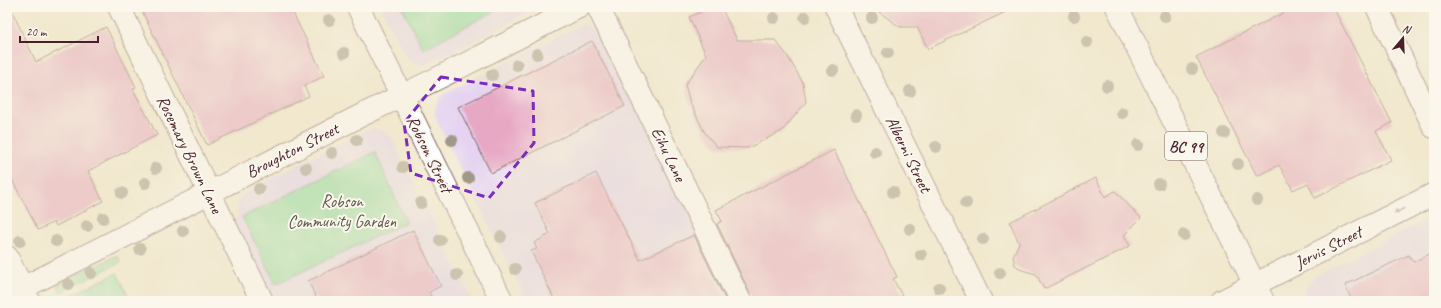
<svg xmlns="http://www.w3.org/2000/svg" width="1441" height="308" font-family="Caveat,sans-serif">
<rect width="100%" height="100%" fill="#fbf7ec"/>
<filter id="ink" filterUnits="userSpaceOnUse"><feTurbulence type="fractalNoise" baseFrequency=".025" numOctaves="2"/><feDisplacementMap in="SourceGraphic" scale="8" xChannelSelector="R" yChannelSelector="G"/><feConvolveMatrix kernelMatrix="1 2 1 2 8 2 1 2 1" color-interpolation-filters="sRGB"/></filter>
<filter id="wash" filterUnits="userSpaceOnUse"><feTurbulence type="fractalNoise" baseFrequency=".012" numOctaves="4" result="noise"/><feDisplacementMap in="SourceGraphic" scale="16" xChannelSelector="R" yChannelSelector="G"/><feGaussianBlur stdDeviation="0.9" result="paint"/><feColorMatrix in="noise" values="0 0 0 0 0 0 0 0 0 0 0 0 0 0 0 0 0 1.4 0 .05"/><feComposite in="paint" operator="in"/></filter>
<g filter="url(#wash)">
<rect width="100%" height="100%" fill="#f1e8ce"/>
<path fill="#e5d3f1" d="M381,7H542L425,65L415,64L406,56Z
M583,24L588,25L602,40L740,301H527L437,121L435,114L436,106L439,99L444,94Z
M376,129L384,132L391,137L473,301H262L224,224L238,217V202L247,191L364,131Z
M1434,215V301H1303L1305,289L1308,283L1316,276Z"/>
<path fill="#8adc9d" stroke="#6a7e64" d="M402,7H502L423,49Z
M375,152L406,222L276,284L242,217Z
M117,255L121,262L61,292L57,285Z
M117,273L131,301H68L67,297Z"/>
<g id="blocks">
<path fill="#e7a8c4" d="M7,7H10L36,62L106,27L136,87L133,89L157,135L88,171L103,201L56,226L54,222L38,230L7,170Z
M140,7H290L324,76L304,86L309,96L207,145Z
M712,7H721L737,40H775L787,55L803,83L806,102L782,131L748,148L717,147L705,133L690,103L685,85L706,55L689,17Z
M872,7H1016L928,49L917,27H900Z
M1295,7H1333L1392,123L1376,131L1391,160L1315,198L1308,183L1293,190L1279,165L1257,176L1196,57Z
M592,41L625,106L491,173L458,107Z
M834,150L897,277L893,279L905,301H752L751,296L717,224L722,221L716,210Z
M596,173L640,260L694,235L726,301H555L531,251L537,249L534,243L550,234L535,203Z
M1096,178L1105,197L1115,191L1141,218L1124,235L1130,246L1044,289L1036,274L1022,270L1015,265L1013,256L1019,243L1010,222Z
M413,230L441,286L429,292L433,301H318L308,281Z
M1434,252V301H1352L1345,285L1409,255L1413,262Z"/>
</g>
</g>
<g filter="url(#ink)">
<use href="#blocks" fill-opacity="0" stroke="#846564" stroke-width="1"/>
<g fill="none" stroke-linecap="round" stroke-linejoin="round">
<g stroke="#846564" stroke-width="24">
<path id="minor" d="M119,7L262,301
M598,7L740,301
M836,7L981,301
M1377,7L1434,127
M7,257L29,301
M7,296L358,117L440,77L579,7
M1222,301L1434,194"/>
</g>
<g stroke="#846564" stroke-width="24">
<path id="major" d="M358,7L502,301"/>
</g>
<g stroke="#846564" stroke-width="24">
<path id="highway" d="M1117,7L1263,301"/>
</g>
<use href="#minor" stroke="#fff" stroke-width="22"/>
<use href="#major" stroke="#fff" stroke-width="22"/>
<use href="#highway" stroke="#fff" stroke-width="22"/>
</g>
<g fill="#a09987">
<circle cx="1074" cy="16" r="6"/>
<circle cx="1165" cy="16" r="6"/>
<circle cx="805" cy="17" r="6"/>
<circle cx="774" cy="18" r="6"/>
<circle cx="872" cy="18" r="6"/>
<circle cx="329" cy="20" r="6"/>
<circle cx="1087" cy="42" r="6"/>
<circle cx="344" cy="53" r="6"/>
<circle cx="888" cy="53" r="6"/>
<circle cx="537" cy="54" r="6"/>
<circle cx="517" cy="65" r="6"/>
<circle cx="1192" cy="69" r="6"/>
<circle cx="833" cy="70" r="6"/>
<circle cx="492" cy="75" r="6"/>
<circle cx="1107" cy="86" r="6"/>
<circle cx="910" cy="91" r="6"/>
<circle cx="1122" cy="113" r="6"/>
<circle cx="856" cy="115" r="6"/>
<circle cx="1224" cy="133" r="6"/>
<circle cx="357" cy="140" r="6"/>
<circle cx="452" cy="140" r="6"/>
<circle cx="1138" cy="145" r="6"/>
<circle cx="936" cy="147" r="6"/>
<circle cx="875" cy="152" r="6"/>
<circle cx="332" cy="153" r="6"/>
<circle cx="1238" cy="164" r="6"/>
<circle cx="403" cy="167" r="6"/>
<circle cx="156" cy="168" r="6"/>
<circle cx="306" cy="168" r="6"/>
<circle cx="468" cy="178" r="6"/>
<circle cx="145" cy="183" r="6"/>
<circle cx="1159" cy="184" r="6"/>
<circle cx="259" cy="189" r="6"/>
<circle cx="893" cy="192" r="6"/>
<circle cx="122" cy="193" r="6"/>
<circle cx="1257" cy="200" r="6"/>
<circle cx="421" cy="203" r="6"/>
<circle cx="966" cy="203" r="6"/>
<circle cx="103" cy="218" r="6"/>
<circle cx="87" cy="226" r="6"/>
<circle cx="910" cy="229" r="6"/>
<circle cx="183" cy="231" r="6"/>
<circle cx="1184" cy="235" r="6"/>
<circle cx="501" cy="237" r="6"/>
<circle cx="983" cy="239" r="6"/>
<circle cx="440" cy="240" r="6"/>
<circle cx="20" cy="241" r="6"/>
<circle cx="56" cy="241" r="6"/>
<circle cx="140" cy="249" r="6"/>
<circle cx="921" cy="255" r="6"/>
<circle cx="515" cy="269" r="6"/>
<circle cx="91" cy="273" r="6"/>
<circle cx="1000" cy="273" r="6"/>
<circle cx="457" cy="275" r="6"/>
<circle cx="68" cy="284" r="6"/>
<circle cx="939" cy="288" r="6"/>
</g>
<defs><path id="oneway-solid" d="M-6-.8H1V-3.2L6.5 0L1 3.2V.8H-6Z"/></defs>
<use fill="#ae9aa0" href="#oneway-solid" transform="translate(1399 211) rotate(153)"/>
</g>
<path d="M0 0H1441V308H0ZM441,77L533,91L534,143L489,198L411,173L404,123Z" fill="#f1e8ce" fill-opacity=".55" fill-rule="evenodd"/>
<path fill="none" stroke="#7b2cbf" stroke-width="3" stroke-dasharray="8 5" stroke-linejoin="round" d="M441,77L533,91L534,143L489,198L411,173L404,123Z"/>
<g text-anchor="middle" stroke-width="4" stroke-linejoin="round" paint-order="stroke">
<rect fill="#fbf7ec" stroke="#7f6065" stroke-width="1" x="1165" y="132" width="42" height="28" rx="3"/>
<g font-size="16" font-weight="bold" fill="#4a1f2b">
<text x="1186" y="152">BC 99</text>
</g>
<g font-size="17" fill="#4a1f2b" stroke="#fbf7ec">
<text transform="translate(292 150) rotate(-27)" y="6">Broughton Street</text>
<text transform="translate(190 154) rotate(64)" y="6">Rosemary Brown Lane</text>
<text transform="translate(430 154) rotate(64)" y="6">Robson Street</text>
<text transform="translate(669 154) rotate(64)" y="6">Eihu Lane</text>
<text transform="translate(909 154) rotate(64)" y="6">Alberni Street</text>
<text transform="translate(1328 247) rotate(-27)" y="6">Jervis Street</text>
</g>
<g font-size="17" fill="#5d584d" stroke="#fbf7ec">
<text x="342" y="207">Robson<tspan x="342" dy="20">Community Garden</tspan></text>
</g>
</g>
<rect width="1441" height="308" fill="none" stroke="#fbf7ec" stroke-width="24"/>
<g transform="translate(1403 38) rotate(19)" stroke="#fbf7ec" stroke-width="3" paint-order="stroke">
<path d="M0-3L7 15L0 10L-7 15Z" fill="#4a1f2b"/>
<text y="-6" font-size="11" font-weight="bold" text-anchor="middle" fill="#4a1f2b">N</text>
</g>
<path d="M20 36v6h78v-6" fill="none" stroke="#4a1f2b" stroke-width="2"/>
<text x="26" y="36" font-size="12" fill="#4a1f2b" stroke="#fbf7ec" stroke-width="3" paint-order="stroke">20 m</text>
</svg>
